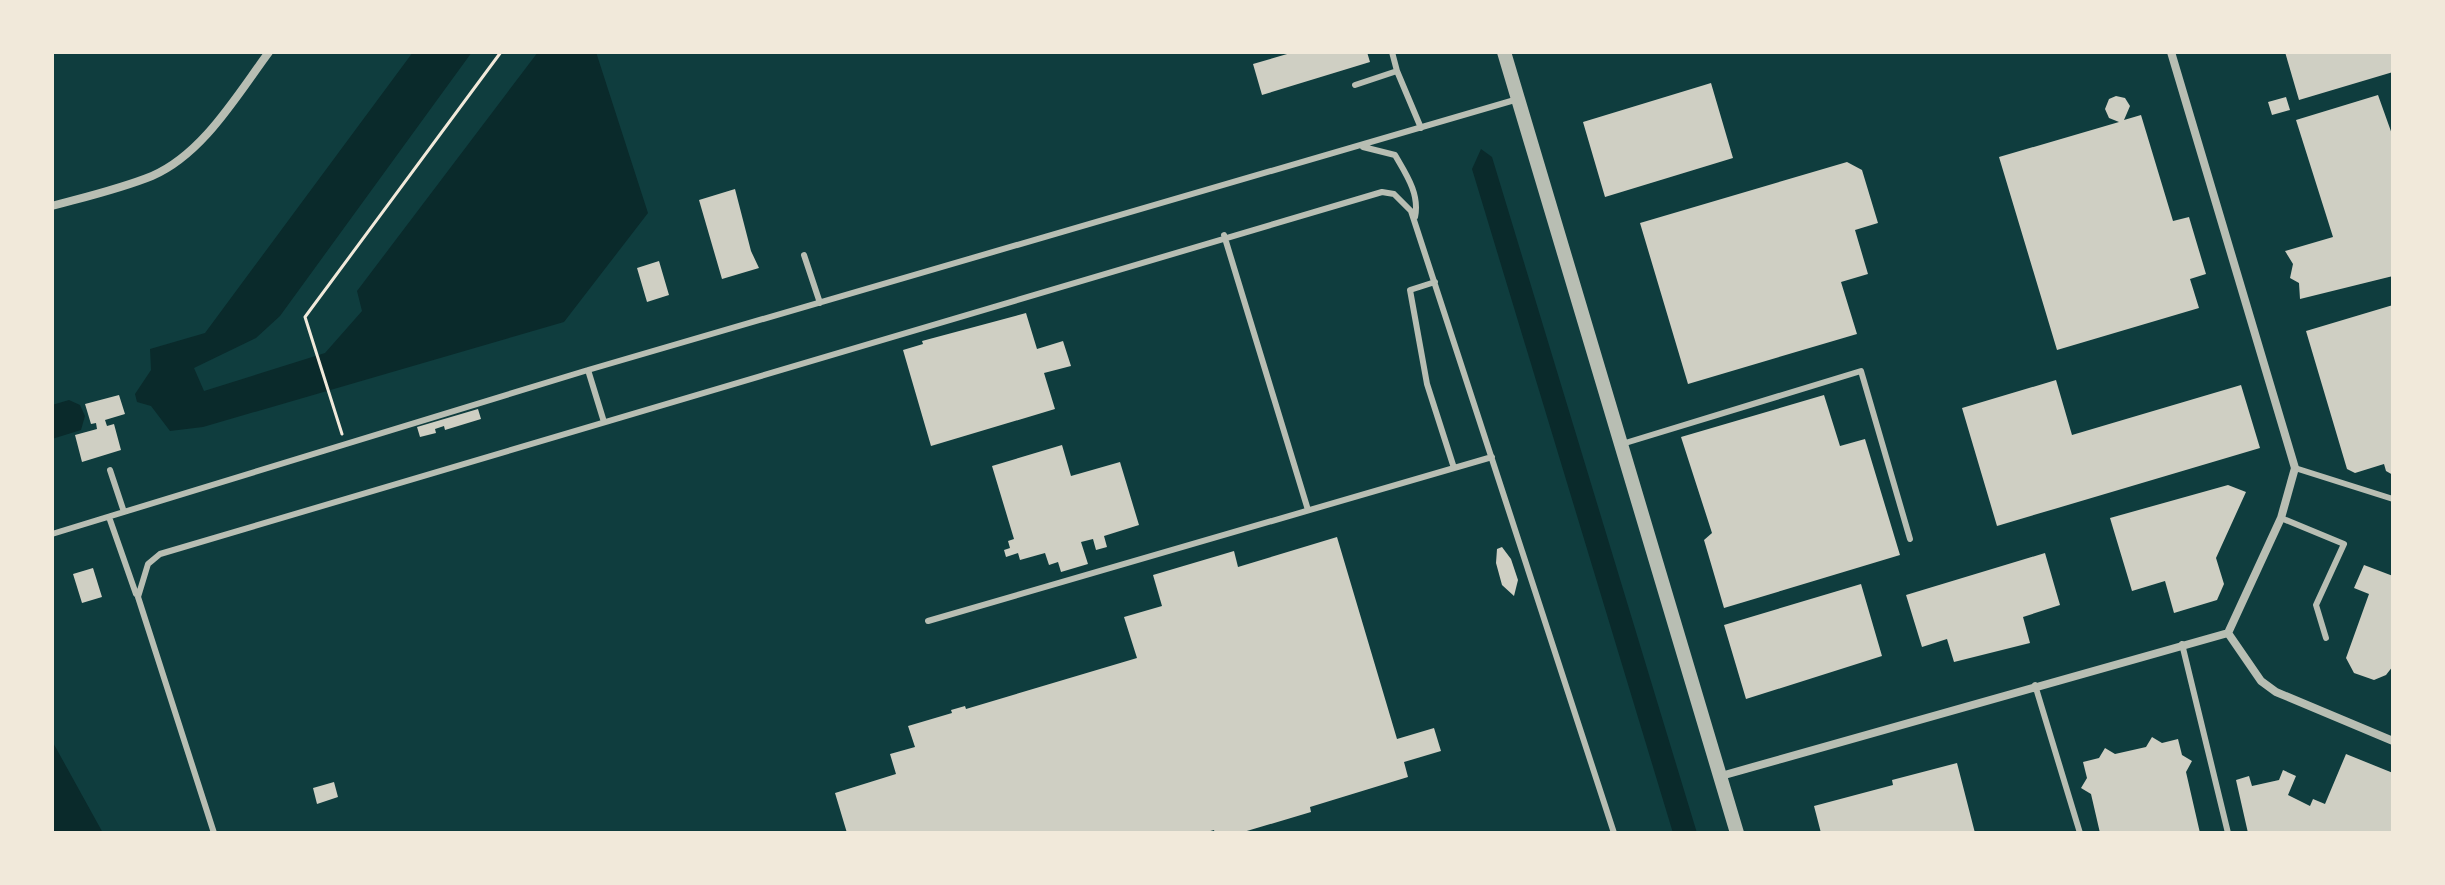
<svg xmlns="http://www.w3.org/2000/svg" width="2445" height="885" font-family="'Libre Baskerville',serif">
<rect width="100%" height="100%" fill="#0f3d3e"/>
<path fill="#0a2a2b" d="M413,52H472L280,316L256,338L194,368L204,391L325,353L362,311L357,291L538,52H596L648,213L564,322L203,427L170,431L151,406L137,402L135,394L151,370L150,349L205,333Z
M1481,149L1492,157L1697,833H1673L1472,169Z
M69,400L80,405L85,416L81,430L52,439V405Z
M52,741L56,748L103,833H52Z"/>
<path fill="#cfcfc3" d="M1294,52H1367L1370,62L1262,95L1253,64Z
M2285,52H2393V72L2299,100Z
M1711,83L1733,158L1605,197L1583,122Z
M2378,95L2393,137V276L2300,299L2299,283L2290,278L2293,264L2285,251L2333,237L2296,120Z
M2116,96L2125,98L2130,106L2124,120L2141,115L2173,221L2189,217L2206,274L2190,279L2199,308L2057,350L1999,157L2119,122L2109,118L2105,109L2109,99Z
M2286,97L2290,110L2272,115L2268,102Z
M1847,162L1862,170L1878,223L1855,230L1868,274L1841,282L1857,334L1688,384L1640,223Z
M735,189L751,251L759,268L722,279L699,200Z
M659,261L669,295L647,302L637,268Z
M2393,305V475L2386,471L2384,464L2355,473L2347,469L2306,331Z
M1026,313L1037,349L1063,341L1071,366L1044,373L1055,409L931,446L903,350L923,344L922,341Z
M2056,380L2072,435L2241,385L2260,448L1997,526L1962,408Z
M119,395L125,414L105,420L107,426L114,424L121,450L82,462L75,435L97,429L96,423L91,424L85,404Z
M1824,395L1840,446L1865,439L1900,555L1724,608L1704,540L1712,533L1681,437Z
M478,409L481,419L445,430L444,426L435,429L436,433L420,437L417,427Z
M1062,445L1071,476L1120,462L1139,525L1104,536L1107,547L1096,550L1093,539L1081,542L1088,564L1061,572L1058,562L1049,565L1045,553L1020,560L1018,553L1006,557L1004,550L1010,548L1008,541L1014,539L992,466Z
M2228,485L2246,492L2216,558L2224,584L2217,600L2174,613L2165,581L2132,591L2110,518Z
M1337,537L1397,739L1434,728L1441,751L1404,762L1408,777L1310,807L1311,812L1240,833H1215L1214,830L1203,833H847L835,793L896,774L890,754L915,747L908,726L952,713L951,710L965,706L966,709L1137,658L1124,617L1162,606L1153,575L1234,551L1238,567Z
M1502,547L1511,559L1518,580L1514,596L1502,585L1496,563L1497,549Z
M2045,553L2060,605L2023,617L2030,643L1954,662L1947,639L1922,647L1906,595Z
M2364,565L2393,576V666L2386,675L2374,680L2354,673L2346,658L2369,594L2354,588Z
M93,568L102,597L82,603L73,574Z
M1861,584L1882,656L1746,699L1724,625Z
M2152,737L2162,743L2178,739L2182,755L2192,761L2186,772L2200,833H2100L2091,794L2081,788L2087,778L2083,762L2099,758L2105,748L2115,754L2146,747Z
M2346,754L2393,773V833H2248L2236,780L2249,776L2252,786L2279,780L2283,770L2296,776L2288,795L2310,806L2313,799L2325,804Z
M1957,763L1975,833H1821L1814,806L1893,785L1892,780Z
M334,782L338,797L317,804L313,788Z"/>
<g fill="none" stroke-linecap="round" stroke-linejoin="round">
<path stroke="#f1e9da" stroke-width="3" d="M342,434L305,317L501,52"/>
<path stroke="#b8beb3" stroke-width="6" d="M1392,52L1397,71
M1355,85L1397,71L1421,128
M1363,147L1395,155C1406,174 1420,194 1415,217
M1224,235L1308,510
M804,255L820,303
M1435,282L1410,290L1427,384L1454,468
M588,370L604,422
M1622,444L1861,371L1910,539
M2295,468L2393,499
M110,470L124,512
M109,517L136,594
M2281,518L2344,544L2316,605L2326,638
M52,534L588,370L1518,99
M928,621L1492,457
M2182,644L2228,833
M2035,685L2080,833
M214,833L138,597L148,564L160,554L1382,192L1394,194L1411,211L1614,833"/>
<path stroke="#b8beb3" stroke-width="8" d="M2171,52L2295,468L2281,518L2228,633
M52,206C85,197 120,189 152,176C203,154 237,95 269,52
M2228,633L2261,681L2276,692L2393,741
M1721,776L2228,633"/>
<path stroke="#b8beb3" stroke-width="14" d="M1504,52L1737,833"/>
</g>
<rect width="2445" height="885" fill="none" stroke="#f1e9da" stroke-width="108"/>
</svg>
